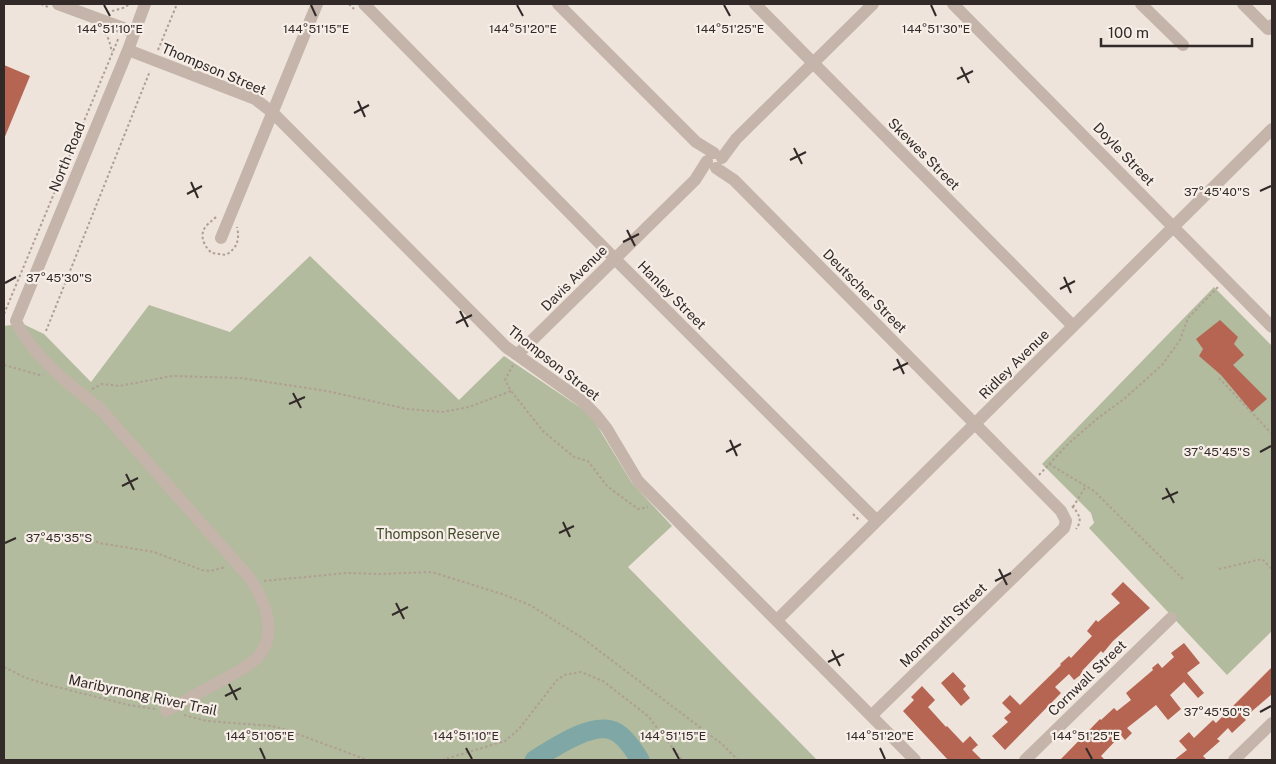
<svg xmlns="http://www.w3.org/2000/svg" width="1276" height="764" font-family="'Public Sans',sans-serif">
<rect width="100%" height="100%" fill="#eee4db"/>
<path fill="#b2bb9d" d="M310,256L459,400L504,356L590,414L632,483L672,526L628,567L817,760H4V326L11,325L17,328L23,324L44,334L91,382L149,305L230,332Z
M1214,287L1272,346V631L1227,675L1089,528L1094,523L1091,513L1042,464Z"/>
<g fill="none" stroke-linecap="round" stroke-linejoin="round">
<path stroke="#7ea7a6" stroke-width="19" d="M534,760C552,749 592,721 614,731C625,736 634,750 640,760"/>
</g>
<path fill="#b56552" d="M4,65L30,76L4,139Z
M1220,320L1238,337L1234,344L1244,355L1233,365L1267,399L1252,412L1221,375L1199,356L1203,349L1196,339Z
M1123,582L1150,608L1113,641L1103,653L1101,651L1082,671L1083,673L1074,680L1069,674L1055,687L1061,693L1005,750L992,736L1008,722L1004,718L1011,712L1002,703L1010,695L1020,705L1061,665L1060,664L1069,656L1071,658L1092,636L1087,631L1096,620L1098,622L1120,603L1111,594Z
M1184,643L1200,663L1187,673L1204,693L1198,698L1184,682L1170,695L1181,709L1168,720L1156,705L1127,728L1132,733L1125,740L1121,735L1101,756L1105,760H1060L1100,719L1101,720L1114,708L1117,711L1131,700L1126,693L1153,670L1152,668L1158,663L1162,668L1174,657L1171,653Z
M1272,667V694L1244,718L1246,720L1232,733L1228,728L1217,739L1220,741L1203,756L1207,760H1174L1187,750L1179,741L1189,732L1194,738L1213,720L1216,723Z
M953,672L966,686L963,689L970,698L961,706L941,683Z
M922,686L935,700L928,707L946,727L947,726L963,743L970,736L978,745L972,750L982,760H948L903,711L914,700L911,697Z"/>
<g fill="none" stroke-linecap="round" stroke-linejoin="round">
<path stroke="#b09e93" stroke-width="2" stroke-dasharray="2.5 2.5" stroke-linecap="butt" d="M41,4L48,7
M349,4L354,9
M112,11L123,8L130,4
M105,33L109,40L112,52
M158,50L177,4
M216,217C213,220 210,222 207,225C198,234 204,247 212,253L226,255C237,248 240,240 237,227
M4,314L119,37
M46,331L150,71
M4,365L43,376
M513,365L505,380L511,391L543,431L574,457L588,461L607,486L638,509L648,507
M1219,378L1272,434
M92,389L102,384L119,386L172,376L241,378L327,391L407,409L443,412L469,407L511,391
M1049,464L1094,491L1184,580
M1039,475L1068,444L1098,418L1124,399L1162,365L1180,340L1188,318L1218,287
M1072,506C1079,514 1083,520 1076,529
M1073,507L1086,486
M853,514L860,521
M63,533L83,534L99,543L154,552L202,570L210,571L226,567
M1219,569L1262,559L1272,569
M264,581L347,573L379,574L432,572L502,594L530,605L581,637L722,744L738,760
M4,667L26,678L49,685L129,705L155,709
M184,715L207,721L272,726L287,730L367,760
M442,760L505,741L519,729L557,680L564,675L581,672L603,681L648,716L682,760"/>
<path stroke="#c4b4a9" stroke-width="12" d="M58,4L134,32
M145,4L128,50L16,321C25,340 43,361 59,375C73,388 89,399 103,412L249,577C265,600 280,635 256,659C245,669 230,676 217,683C200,692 183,702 166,711
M364,4L622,266L876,520
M558,4L696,142L714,153
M755,4L1073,326
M953,4L1272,327
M1141,4L1183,45
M1243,4L1268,29L1272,25
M128,50L255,99L272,112L506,347L582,401L596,415L607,429L638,481L915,760
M722,158L736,139L873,4
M716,168L734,180L1061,511L1066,521L1064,528L871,716
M221,238L317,4
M517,355L695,180L707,161
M777,620L1272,129
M1025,760L1171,618
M1234,760L1272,723"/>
</g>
<path fill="none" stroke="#322a28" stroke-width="2" d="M104,5L110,16M311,5L316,16M517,5L523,16M724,5L730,16M931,5L936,16M961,67L969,83M957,79L973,71M358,101L365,117M354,113L369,105M794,148L802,164M790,160L806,152M191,182L198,198M1260,191L1271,186M187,194L202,186M627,230L635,246M623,242L639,234M1064,277L1071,293M5,283L16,277M1060,289L1075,281M460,311L468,327M456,323L472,315M897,359L904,374M893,370L908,363M293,393L301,408M289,404L305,397M730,440L737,456M726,452L741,444M1260,452L1271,446M126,474L134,490M122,486L138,478M1166,488L1174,503M1162,499L1178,492M563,522L570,537M559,533L574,526M5,543L16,538M999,569L1007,585M995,581L1011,573M396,603L404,619M392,615L408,607M832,650L840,666M828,662L844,654M229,684L237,700M225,696L241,688M1260,712L1271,706M260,748L265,759M466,748L472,759M673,748L679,759M880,748L885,759M1086,748L1092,759"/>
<g text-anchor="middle" stroke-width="4.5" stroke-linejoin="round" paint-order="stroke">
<g font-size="14" fill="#322a28" stroke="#f6eee7">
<text transform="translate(214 69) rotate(23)" y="5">Thompson Street</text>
<text transform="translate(924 154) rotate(45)" y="5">Skewes Street</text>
<text transform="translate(1124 154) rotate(46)" y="5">Doyle Street</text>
<text transform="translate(67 157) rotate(-68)" y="5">North Road</text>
<text transform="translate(574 278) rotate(-45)" y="5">Davis Avenue</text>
<text transform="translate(865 291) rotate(45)" y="5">Deutscher Street</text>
<text transform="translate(672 295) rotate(45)" y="5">Hanley Street</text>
<text transform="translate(554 363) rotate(38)" y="5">Thompson Street</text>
<text transform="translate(1014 364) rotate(-45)" y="5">Ridley Avenue</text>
<text transform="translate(943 625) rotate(-44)" y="5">Monmouth Street</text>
<text transform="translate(1087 678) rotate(-44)" y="5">Cornwall Street</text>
<text transform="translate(143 695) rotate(12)" y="5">Maribyrnong River Trail</text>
</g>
<g font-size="14" fill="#444d2f" stroke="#f6eee7">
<text x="438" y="539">Thompson Reserve</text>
</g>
</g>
<g font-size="12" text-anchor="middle" fill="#322a28" stroke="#f6eee7" stroke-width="4.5" stroke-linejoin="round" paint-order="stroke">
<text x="110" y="33">144°51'10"E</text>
<text x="316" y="33">144°51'15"E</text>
<text x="523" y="33">144°51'20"E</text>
<text x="730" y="33">144°51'25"E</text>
<text x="936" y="33">144°51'30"E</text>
<text x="1217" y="196">37°45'40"S</text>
<text x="59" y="282">37°45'30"S</text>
<text x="1217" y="456">37°45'45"S</text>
<text x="59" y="542">37°45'35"S</text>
<text x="1217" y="716">37°45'50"S</text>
<text x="260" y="740">144°51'05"E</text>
<text x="466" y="740">144°51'10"E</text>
<text x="673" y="740">144°51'15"E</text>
<text x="880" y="740">144°51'20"E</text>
<text x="1086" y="740">144°51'25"E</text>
</g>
<rect width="1276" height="764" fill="none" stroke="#322a28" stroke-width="10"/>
<path d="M1101 38v8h151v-8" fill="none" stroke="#322a28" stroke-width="2.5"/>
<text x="1108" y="38" font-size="15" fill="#322a28" stroke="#f6eee7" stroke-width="4" paint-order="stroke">100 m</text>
</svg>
